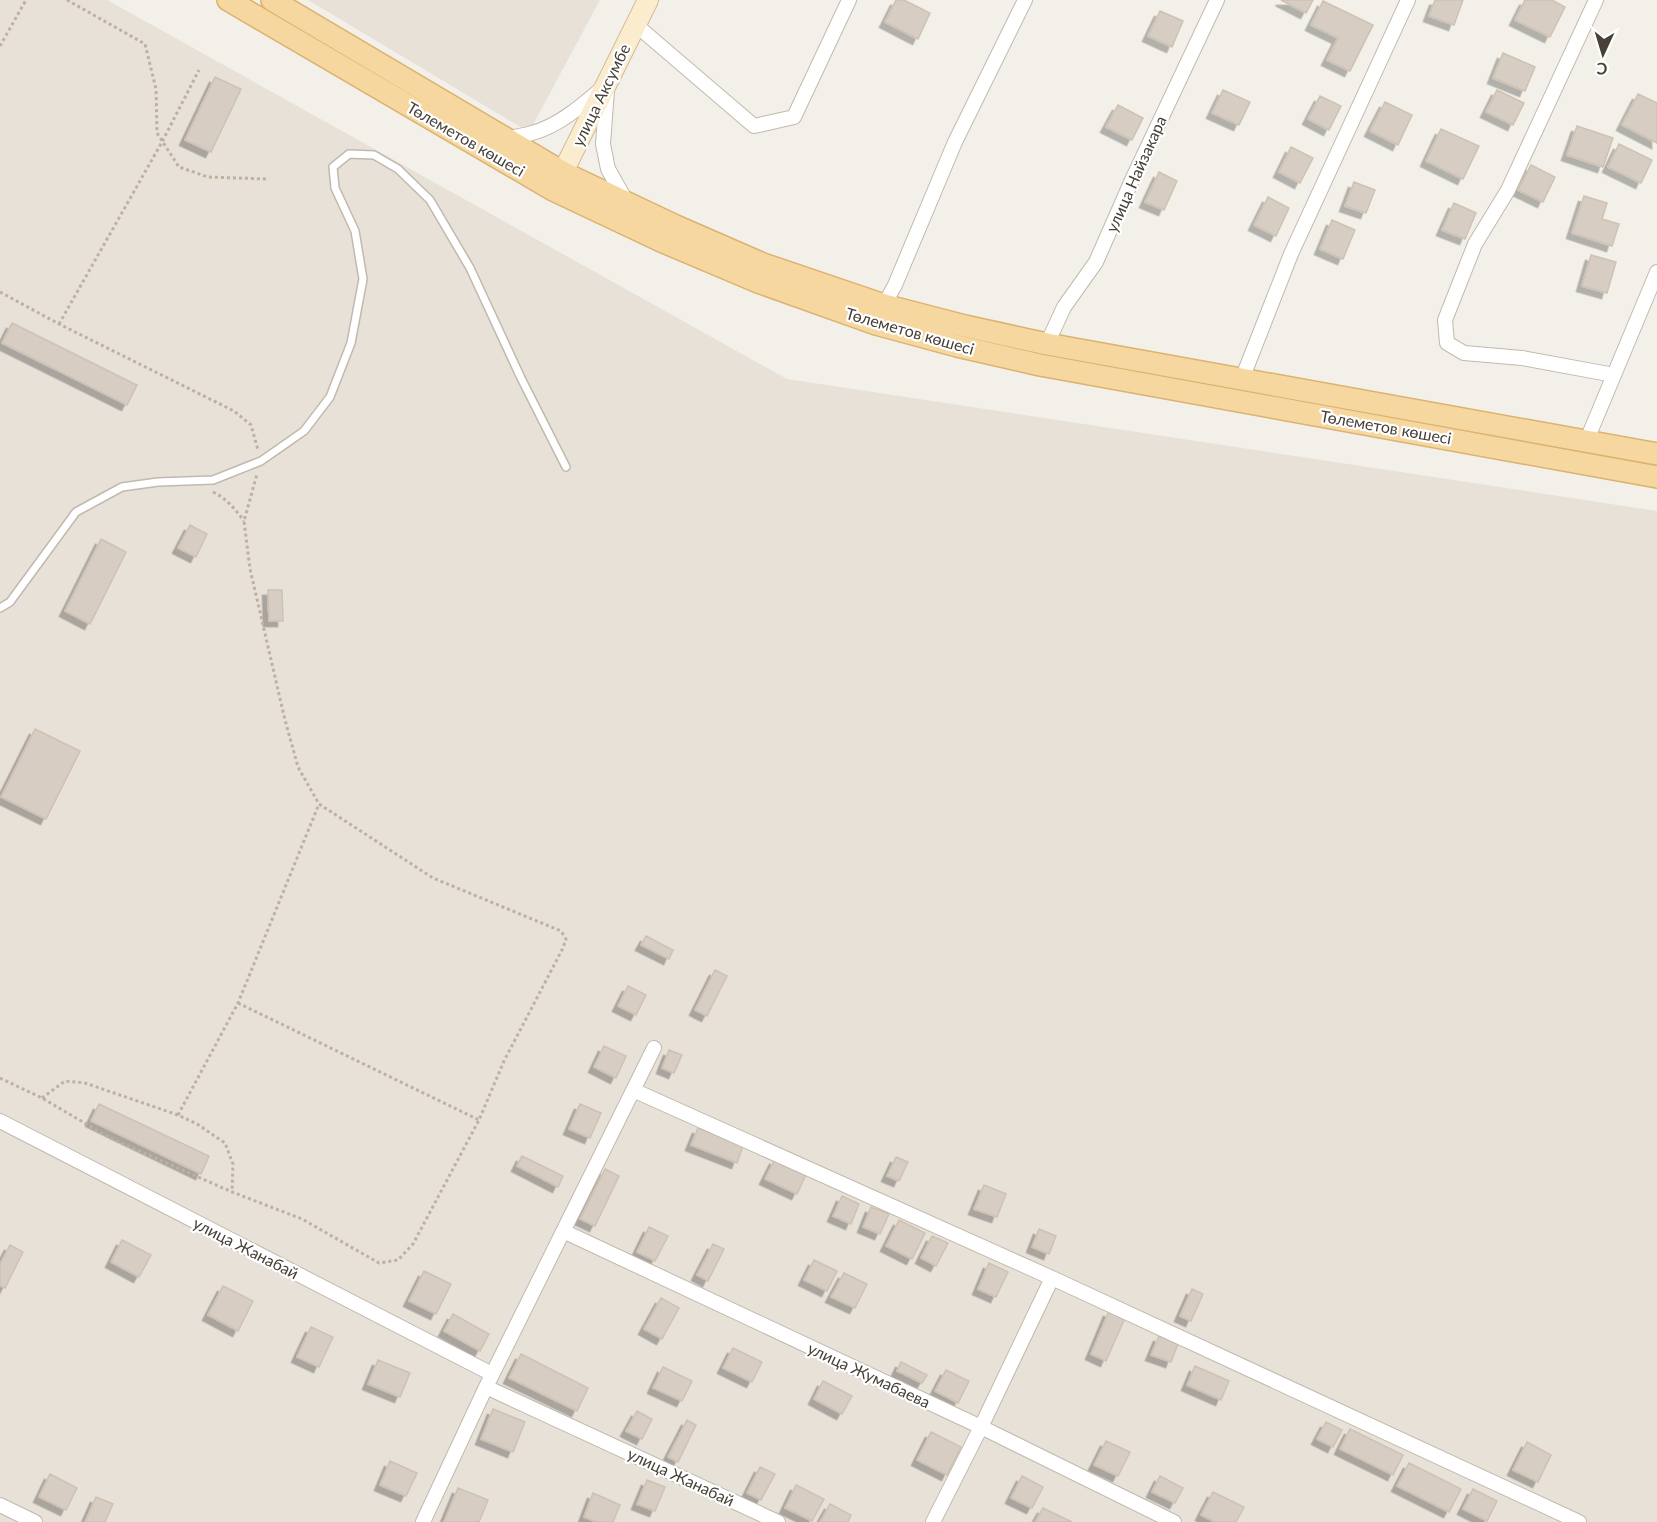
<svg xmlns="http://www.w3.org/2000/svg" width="1657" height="1522" font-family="Lato,sans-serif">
<defs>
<filter id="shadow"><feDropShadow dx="-5.5" dy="5.5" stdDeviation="0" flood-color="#0004"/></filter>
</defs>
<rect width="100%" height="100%" fill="#f3f0e9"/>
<path fill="#e7e1d8" d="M0,0H107L787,379L1657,511V1522H0Z
M308,0H600L529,132Z"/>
<path fill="#d7cdc3" stroke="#cec2b3" stroke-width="1.5" filter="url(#shadow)" d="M896,0H904L930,13L918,39L885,22Z
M1281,0H1313L1306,13Z
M1435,0H1463L1454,25L1429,16Z
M1525,0H1552L1565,7L1550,37L1515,20Z
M1323,1L1373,25L1350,71L1327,60L1338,38L1311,25Z
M1160,11L1183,21L1172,47L1148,36Z
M1503,53L1535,67L1525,91L1493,78Z
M215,77L241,89L211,152L185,140Z
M1223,90L1250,102L1239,125L1212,113Z
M1497,90L1524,103L1513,125L1486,112Z
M1638,94L1657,103V143L1622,125Z
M1320,96L1341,106L1329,130L1308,119Z
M1385,102L1412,115L1398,145L1370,131Z
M1118,105L1143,118L1132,140L1106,127Z
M1577,126L1613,138L1603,167L1567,155Z
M1441,129L1479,146L1463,179L1426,161Z
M1619,144L1652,160L1641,183L1608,167Z
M1291,147L1313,158L1300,183L1279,172Z
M1531,165L1555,177L1543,202L1518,190Z
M1159,172L1177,181L1164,210L1145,202Z
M1354,182L1375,190L1366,213L1345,206Z
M1584,196L1607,203L1602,219L1619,224L1612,246L1572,233Z
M1268,197L1289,208L1276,236L1254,225Z
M1454,203L1476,213L1465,239L1442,230Z
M1332,220L1355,230L1343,259L1320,249Z
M1591,255L1616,262L1607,293L1582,286Z
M12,323L137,385L127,405L2,343Z
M190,525L207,534L196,557L178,548Z
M101,539L126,552L90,624L65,611Z
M268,590H282L283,621H269Z
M35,729L80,751L46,819L1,797Z
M646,936L673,950L669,959L641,945Z
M715,970L727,976L707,1016L695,1010Z
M628,986L646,995L636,1015L618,1006Z
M604,1046L626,1056L616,1078L594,1067Z
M669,1050L682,1055L674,1073L662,1068Z
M99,1104L209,1156L201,1174L91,1121Z
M580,1104L601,1113L590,1138L569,1129Z
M698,1128L743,1146L737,1163L691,1145Z
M522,1156L563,1176L558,1187L517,1166Z
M896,1157L908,1162L899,1181L887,1176Z
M775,1159L807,1173L797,1194L765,1179Z
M605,1169L619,1176L595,1226L580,1219Z
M984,1185L1006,1194L997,1217L974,1209Z
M842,1196L859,1204L851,1224L833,1216Z
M871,1207L889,1214L880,1234L863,1227Z
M899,1220L925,1233L912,1259L886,1246Z
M649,1227L668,1236L655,1261L637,1252Z
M1039,1229L1056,1236L1049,1254L1032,1247Z
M932,1236L948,1243L936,1266L921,1258Z
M122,1240L151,1255L139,1277L111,1262Z
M713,1244L724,1249L708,1281L697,1275Z
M10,1245L23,1252L5,1288L0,1286V1264Z
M814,1260L837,1271L827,1291L804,1280Z
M989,1263L1008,1272L996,1297L978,1289Z
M424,1271L451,1284L436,1314L409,1301Z
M844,1273L867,1284L855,1308L831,1297Z
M223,1286L253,1301L238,1331L208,1315Z
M1192,1289L1203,1294L1191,1321L1180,1316Z
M661,1298L679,1308L662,1339L644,1329Z
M1109,1311L1125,1318L1106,1361L1091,1354Z
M453,1314L489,1334L480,1351L444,1331Z
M311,1327L333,1337L319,1367L297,1357Z
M1159,1336L1178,1344L1171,1362L1151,1355Z
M733,1348L762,1362L752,1382L723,1368Z
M521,1354L588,1388L577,1411L509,1378Z
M378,1360L410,1373L400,1397L368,1384Z
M901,1362L927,1375L922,1383L897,1371Z
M1195,1366L1229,1381L1221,1400L1187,1385Z
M663,1367L692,1381L682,1401L653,1388Z
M946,1370L969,1381L958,1403L935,1391Z
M823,1381L852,1396L842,1414L814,1399Z
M493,1409L525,1422L513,1452L481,1439Z
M637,1411L652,1419L642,1439L626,1431Z
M687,1420L696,1425L678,1462L668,1457Z
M1326,1422L1342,1430L1333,1447L1317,1439Z
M1350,1429L1403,1455L1393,1475L1340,1449Z
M931,1432L961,1447L947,1475L917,1460Z
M1106,1441L1130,1452L1118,1476L1094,1465Z
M1527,1442L1551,1455L1538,1482L1513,1470Z
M390,1461L417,1473L406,1496L380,1485Z
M1409,1463L1461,1489L1449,1512L1397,1486Z
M760,1467L775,1474L761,1500L747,1493Z
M50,1474L77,1488L66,1510L39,1497Z
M1022,1476L1043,1487L1032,1508L1011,1498Z
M1160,1476L1183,1488L1175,1503L1152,1492Z
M647,1480L665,1487L655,1511L637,1504Z
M796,1485L824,1499L812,1521L785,1508Z
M458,1488L488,1500L479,1522H444Z
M1473,1489L1497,1501L1487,1521L1463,1509Z
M1213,1492L1244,1507L1236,1522H1215L1201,1515Z
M593,1493L620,1505L613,1522H597L584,1517Z
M96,1497L113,1504L105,1522H85Z
M830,1504L851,1515L848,1522H820Z
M1043,1508L1072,1522H1035Z"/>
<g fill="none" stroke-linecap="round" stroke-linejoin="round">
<g stroke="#c1b9af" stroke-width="10">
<path id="lane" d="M0,608L10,602L76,512L122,487L158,482L213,480L261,461L304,431L330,397L351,343L363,279L355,231L335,188L333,167L349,154L374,155L398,169L430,200L470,268L521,378L566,467"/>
</g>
<g stroke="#c1b9af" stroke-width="16">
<path id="street" d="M1596,0L1508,190L1475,244L1445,320L1447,343L1464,353L1522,358L1614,375
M636,25L754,126L794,117L849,0
M607,90L603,144L608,169L626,201
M504,139C513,137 523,136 532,133C558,126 580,107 600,90
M884,305L895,285L955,142L1025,0
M1047,344L1064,307L1096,262L1132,180L1217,0
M1242,379L1291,254L1408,0
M1586,442L1657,272
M633,1090L1052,1278L1579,1522
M0,1121L492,1374
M563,1231L981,1427L1174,1522
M486,1387L778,1522
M0,1505L35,1522
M423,1522L486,1387L654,1048
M933,1522L981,1427L1052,1278"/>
</g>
<g stroke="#cfbe9c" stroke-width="22">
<path id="secondary" d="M556,186L648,0"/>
</g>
<g stroke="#dbb270" stroke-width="24">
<path id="primary" d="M228,0L553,190L661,241L758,282L876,324L957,346L1040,365L1657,477
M272,0L564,173L676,226L763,264L884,305L965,326L1047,344L1657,454"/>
</g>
<path stroke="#bfb19f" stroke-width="3" stroke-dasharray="3 3" stroke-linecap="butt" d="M67,0L145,44L156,89L157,133L179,167L208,177L267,179
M0,46L26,0
M0,292L59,324L234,411L251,425L258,450
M59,324L162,142L199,70
M213,492C226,498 235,509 244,521
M238,1003L479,1120
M0,1078L42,1098L110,1138L232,1192L302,1219L379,1263L398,1260L413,1244L479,1120L504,1061L563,948L566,939L561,931L433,878L319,804L298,767L285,720L250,569L244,521L257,474
M42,1098L65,1081L85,1083L178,1115L197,1124L225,1143L233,1164L232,1192
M178,1115L238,1003L319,804"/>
<use href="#lane" stroke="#fff" stroke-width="7"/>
<use href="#street" stroke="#fff" stroke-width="14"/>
<use href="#secondary" stroke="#faeccc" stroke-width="20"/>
<use href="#primary" stroke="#f6d79f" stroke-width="21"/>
</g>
<g text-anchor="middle" stroke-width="4.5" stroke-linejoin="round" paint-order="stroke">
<g font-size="16" fill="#474038" stroke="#fff">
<text transform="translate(601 95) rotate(-64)" y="6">улица Аксумбе</text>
<text transform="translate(466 139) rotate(30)" y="6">Төлеметов көшесі</text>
<text transform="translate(1136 174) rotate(-66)" y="6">улица Найзакара</text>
<text transform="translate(910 331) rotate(16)" y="6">Төлеметов көшесі</text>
<text transform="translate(1386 427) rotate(10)" y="6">Төлеметов көшесі</text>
<text transform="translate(246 1248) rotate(27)" y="6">улица Жанабай</text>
<text transform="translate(869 1375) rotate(25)" y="6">улица Жумабаева</text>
<text transform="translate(681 1477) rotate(25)" y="6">улица Жанабай</text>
</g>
</g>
<g transform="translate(1603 54) rotate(184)" stroke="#ffffff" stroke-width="4.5" paint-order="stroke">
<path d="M0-4.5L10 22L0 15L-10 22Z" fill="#474038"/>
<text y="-9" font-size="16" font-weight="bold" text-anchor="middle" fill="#474038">С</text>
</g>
</svg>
